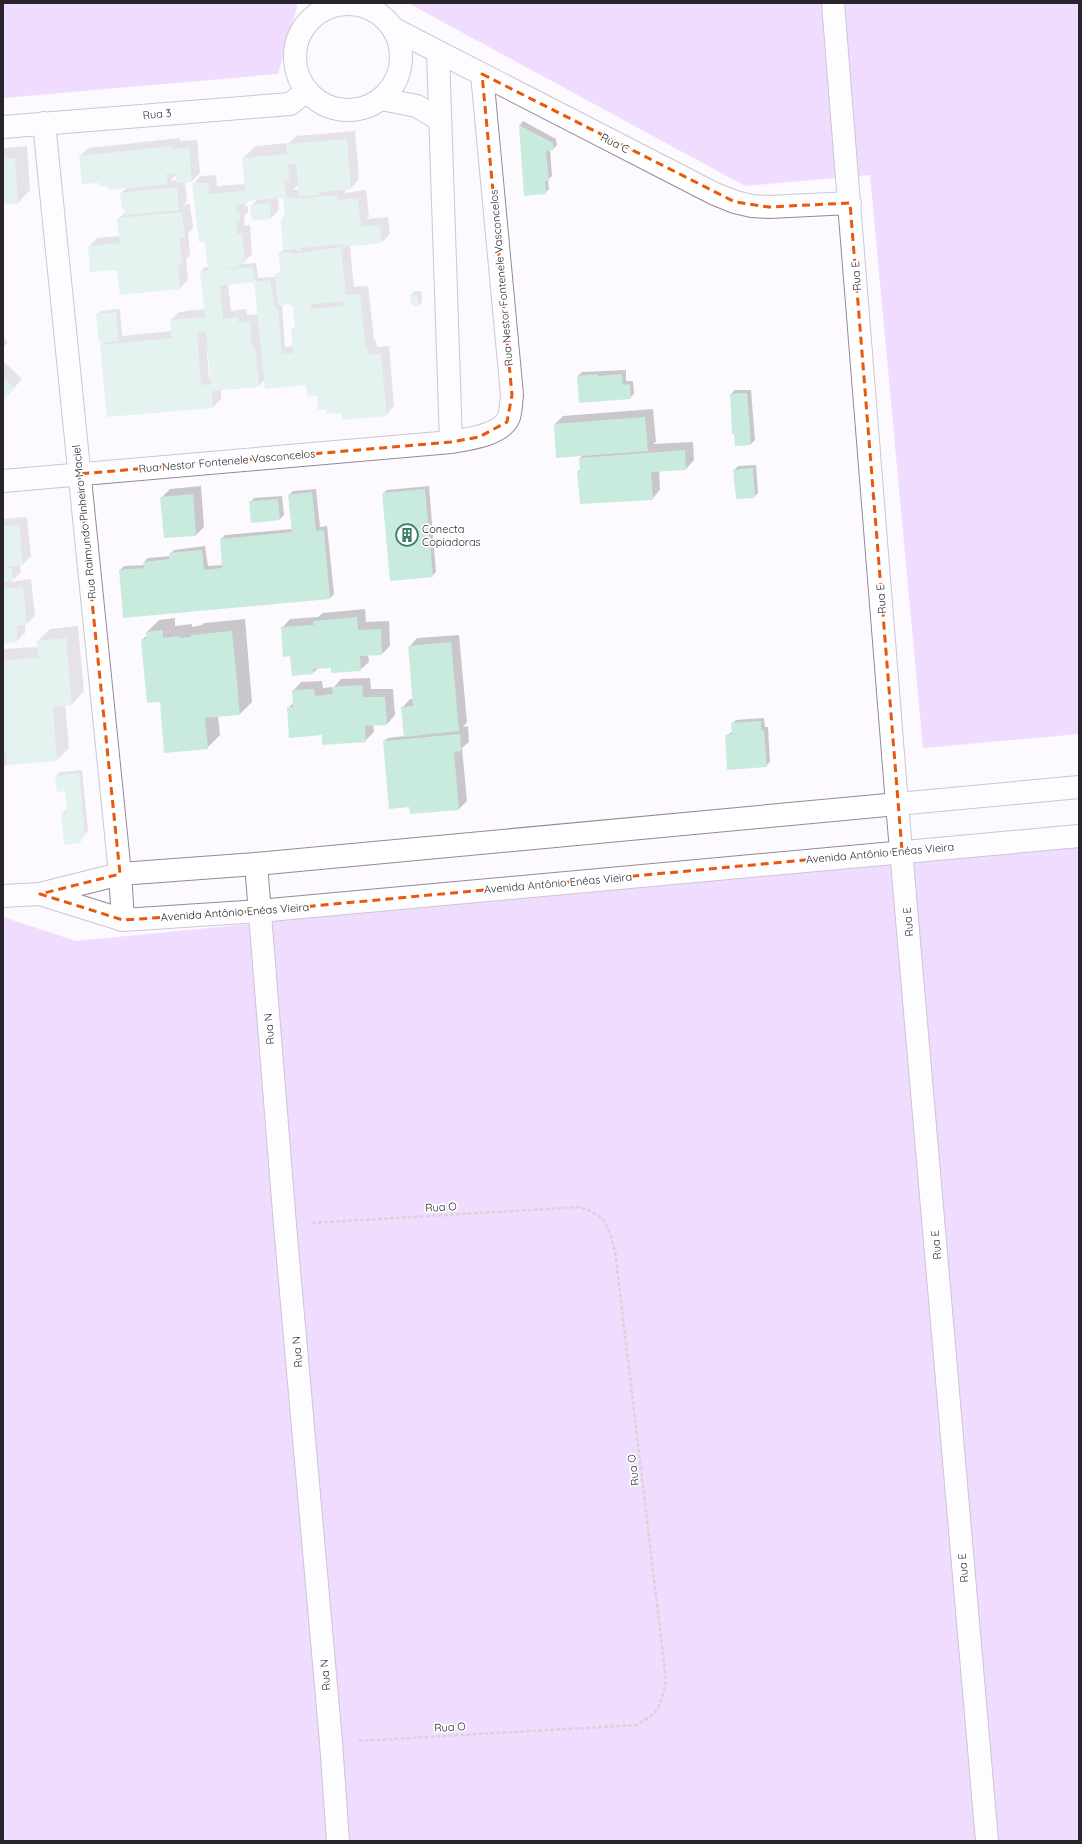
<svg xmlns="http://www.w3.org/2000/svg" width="1082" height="1844" font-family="Quicksand,sans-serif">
<rect width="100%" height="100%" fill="#fcf9ff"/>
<path fill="#e2b8fd" d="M3,3H298L278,74L3,98Z
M408,3H1079V734L923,748L870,175L745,186Z
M1079,844V1841H3V917L76,941L913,859Z"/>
<path fill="#0003" fill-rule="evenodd" d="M523,121L556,139L557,145L553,149H550L552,176L548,180L549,189L545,193L525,195L520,125Z
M355,131L359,179L351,188H345V193L366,190L369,217L366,219L388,217L390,234L382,242L350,246L354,287L368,286L374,340H376L377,347L389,346L394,406L386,415L342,412L327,408L307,384L265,380L258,386L221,389V399L213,407L108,416L101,345L105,342L97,314L101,311L120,309L122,336L172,331L171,320L179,312L205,309L201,271L205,267H208L206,241L193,184L201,176L216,175L217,186L246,184L243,158L256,146L289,143L296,136ZM299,184V189L293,190ZM286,196V215L282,219L284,249L279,253L281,270L276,277L256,278L258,277L256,263L242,264L252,254L250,225L245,226L244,216L248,212V206H245V203L250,200L258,199L251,206L271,218L279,210L278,197ZM257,280L255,282L258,314L247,315L246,309L231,311L228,284ZM291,303L294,305L296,326L292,330L294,346L285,347L282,304ZM207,351H209L211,377H209Z
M180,138V141L197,140L200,173L192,181L185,182L187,201L183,205L190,204L193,228L188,233L190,255L186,259L188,280L180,288L121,294L118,269L89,247L97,238L120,236L118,219L125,212L121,193L128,187L109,185L101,182L80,156L89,148ZM176,175V180L170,181Z
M27,146L30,190L18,203L3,204V148Z
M415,291H421L422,302L418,306L411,295Z
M3,337L8,342L3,348Z
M3,361L22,379L3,400Z
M626,370V381H633L634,394L630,398L578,376L582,372Z
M735,390H751L755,440L751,444L731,394Z
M653,409L656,442L653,444L693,442L694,460L686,469L659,470L660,490L652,499L578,471L581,469L580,458L583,455L555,424L563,416Z
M756,465L758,493L754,497L734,470L738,466Z
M201,486L204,527L196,535L161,498L170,489Z
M429,486L436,572L432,576L383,494L387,490Z
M316,489L320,527L327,526L334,594L330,598L120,570L124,566L145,565L144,562L148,558L170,556V554L174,550L205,546L208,566L223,565L221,539L225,535L292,529L289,495L293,491Z
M282,496L284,515L280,519L250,502L254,498Z
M27,517L31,556L23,564L20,565L21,572L11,582L31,579L35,616L25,625V633L17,641L3,643V519Z
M365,609L366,622L389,621L390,646L382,654L368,655L369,662L360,670L332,666L319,668L313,673L291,655L282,628L290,619L318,617L323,613Z
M175,618V626L192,624V627L202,625L204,623L245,619L252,702L240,714L218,716L220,735L207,748L142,640L147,635V632L159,620Z
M78,626L84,691L72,704H65L69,748L57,760L7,764L3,768V649L38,647V641L50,629Z
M459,635L467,722L463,727L468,726L469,742L462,748L467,801L459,809L410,806L384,741L388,738L405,736L402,708L410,699H414L409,647L417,638Z
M370,678L371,689H393L395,715L387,724L373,725L374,732L365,741L323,734L288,708L294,702L293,691L301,682L322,681L323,688L334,687L341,679Z
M764,718L765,727H768L770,762L766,766L726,736L733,731L732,724L736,720Z
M82,770L88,830L80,842L62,813L67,809L66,790L56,776L60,772Z"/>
<path fill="#c9ebde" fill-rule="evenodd" d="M519,125L553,143V150L546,151L549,181H545L546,194L524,196Z
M347,139L351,189L319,192V195L299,196L296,163L288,164L289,180H284L287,197H295V199L337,195V200L358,198L361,226L348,228L380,225L382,243L342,247V244L301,248V251H297L296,249L283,250L281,219L285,218L283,198L246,201L247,204L236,205L237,214L240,213V221L236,222L237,234L242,233L245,263L239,264V267L208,270L205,242H199L192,183H208L209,194L245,191L242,158L287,154L286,144Z
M172,146V149L189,148L192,182L176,183L175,174H166L168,184L109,190L108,186L100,187V183L82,184L79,156Z
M15,158L18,204L3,205V159Z
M177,187L179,210L124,215V209H122L120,193Z
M270,203L271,219L252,221L250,205Z
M182,212L185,238H179L182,264L178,265L180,289L120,295L117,270L90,272L88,246L120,243L117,218Z
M341,247L346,295L360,294L366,348H368L369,355L381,354L387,416L342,420L341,413L326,414V409L318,410L317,396L307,397L306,385L265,389L254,282L270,280L275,308H278L282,354L293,353L291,329H295L293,306H290V304L278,306L275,274H281L278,253L291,252V254ZM344,301V306L311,309V304Z
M253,267L254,282L220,286L223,319L238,317L239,323L250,321L252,347H255L259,387L212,391L213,408L107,417L100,345L172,338L170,320L205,317L200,271ZM206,332L211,384L201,385L197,333Z
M417,294L419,307H415L411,303L410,295Z
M116,312L119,341L99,343L96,314Z
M598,374V376L622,374L623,385L630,384L631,399L579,403L577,376Z
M3,378L15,388L3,401Z
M747,393L751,445L735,446L734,434H732L730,394Z
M645,417L648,451L556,458L554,424Z
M685,450L686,470L651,472L653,500L580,504L577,471H580L579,458Z
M753,468L755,498L736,499L733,470Z
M425,489L433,577L390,581L382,493Z
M312,492L316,531L324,530L330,599L123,618L119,570L144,568L143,562L169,559V553L202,550L204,570L222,568L220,539L292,532L288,495Z
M193,494L196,536L164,538L160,497Z
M278,499L280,520L251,523L249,501Z
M19,525L23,565L6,567V569L12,568L13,581L3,582V526Z
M23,587L27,625L12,626L17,627V642L3,644V589Z
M357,617L358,630L381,629L382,655L360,656L361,671L331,673V668L313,669V674L292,676L290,656L283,657L281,627L314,625L313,621Z
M163,630V638L179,636L180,638L191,637V635L232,631L240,715L205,718L208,749L164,753L160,702L147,703L141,640L146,639V632Z
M66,638L72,705L53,707L57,761L7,765L6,753H3V660L39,658L36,641Z
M451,642L459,731L404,737L401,707L413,706L408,646Z
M362,685L363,697H385L387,725L365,726L366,742L322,745V735L289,738L287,707H293L292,690L314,689L315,696L333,694L332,687Z
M761,721V730H764L767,767L727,770L725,735L732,734L731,723Z
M460,734L461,751L454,752L459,810L410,814L409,807L389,809L383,741Z
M79,773L85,835L80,843L64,845L61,813L67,812L65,791L57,792L55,776Z"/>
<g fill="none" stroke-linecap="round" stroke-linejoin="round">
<g stroke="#95879f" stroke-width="24">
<path id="street" d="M833,3L897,804L987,1841
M295 57a53 53 0 1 1 106 0a53 53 0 1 1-106 0Z
M394,29L715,194L735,202L752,206L769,207L850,203
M438,52L451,442
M381,99L417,106L440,120
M44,123L120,874L123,920
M3,127L290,104L307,91
M3,481L451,442C468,439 502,435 509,417C511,410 511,402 512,395L482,74
M256,864L285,1225L331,1742L338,1841"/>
</g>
<g stroke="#95879f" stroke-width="24">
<path id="secondary" d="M40,894L123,920L259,911L1079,836
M3,896L40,894L120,874L256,864L1079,787"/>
</g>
<path stroke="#aca7af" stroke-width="2.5" stroke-dasharray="4 2" stroke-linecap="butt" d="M312,1223L580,1207C610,1218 606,1223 615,1251L666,1680C660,1707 661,1711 636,1725L357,1741"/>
<use href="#street" stroke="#fff" stroke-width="22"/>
<use href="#secondary" stroke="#fff" stroke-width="22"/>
</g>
<path d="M0 0H1082V1844H0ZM482,74L735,202L769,207L850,203L902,851L259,911L123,920L40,894L120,874L79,474L451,442L479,437L507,422L512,395Z" fill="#fcf9ff" fill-opacity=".55" fill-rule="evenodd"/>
<path fill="none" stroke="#e8590c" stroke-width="3" stroke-dasharray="8 5" stroke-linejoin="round" d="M482,74L735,202L769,207L850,203L902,851L259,911L123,920L40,894L120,874L79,474L451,442L479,437L507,422L512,395Z"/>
<defs>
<g id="building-ring" transform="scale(1.15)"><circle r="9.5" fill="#fff" stroke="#3e7c69" stroke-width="1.5"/><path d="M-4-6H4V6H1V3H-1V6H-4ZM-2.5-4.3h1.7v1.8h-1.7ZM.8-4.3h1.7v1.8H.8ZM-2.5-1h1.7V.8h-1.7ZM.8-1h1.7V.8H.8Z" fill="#3e7c69"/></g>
</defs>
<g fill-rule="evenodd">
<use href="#building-ring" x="407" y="535"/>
</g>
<g text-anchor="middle" stroke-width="3.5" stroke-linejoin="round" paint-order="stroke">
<g font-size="11" fill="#29232d" stroke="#fff">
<text transform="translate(157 114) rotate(-5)" y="4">Rua 3</text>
<text transform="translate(615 143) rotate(27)" y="4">Rua C</text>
<text transform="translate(856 276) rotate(-94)" y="4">Rua E</text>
<text transform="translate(501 278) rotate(-95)" y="4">Rua Nestor Fontenele Vasconcelos</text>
<text transform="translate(227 461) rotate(-5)" y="4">Rua Nestor Fontenele Vasconcelos</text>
<text transform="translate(84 522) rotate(-96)" y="4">Rua Raimundo Pinheiro Maciel</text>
<text transform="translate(881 599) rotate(-94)" y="4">Rua E</text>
<text transform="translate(880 853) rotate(-5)" y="4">Avenida Antônio Enéas Vieira</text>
<text transform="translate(558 883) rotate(-5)" y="4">Avenida Antônio Enéas Vieira</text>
<text transform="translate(235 912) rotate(-4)" y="4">Avenida Antônio Enéas Vieira</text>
<text transform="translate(908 922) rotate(-95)" y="4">Rua E</text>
<text transform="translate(269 1029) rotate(-95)" y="4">Rua N</text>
<text transform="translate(441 1207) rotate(-3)" y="4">Rua O</text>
<text transform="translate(936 1245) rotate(-95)" y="4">Rua E</text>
<text transform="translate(297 1352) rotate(-95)" y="4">Rua N</text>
<text transform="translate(633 1470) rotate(-97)" y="4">Rua O</text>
<text transform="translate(963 1568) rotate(-95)" y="4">Rua E</text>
<text transform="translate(325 1675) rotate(-95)" y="4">Rua N</text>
<text transform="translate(450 1727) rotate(-3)" y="4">Rua O</text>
</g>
<g font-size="11" fill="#29232d" stroke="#fff" text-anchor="start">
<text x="422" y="533">Conecta<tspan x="422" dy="13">Copiadoras</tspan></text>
</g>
</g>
<rect width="1082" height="1844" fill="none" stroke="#29232d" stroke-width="8"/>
</svg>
